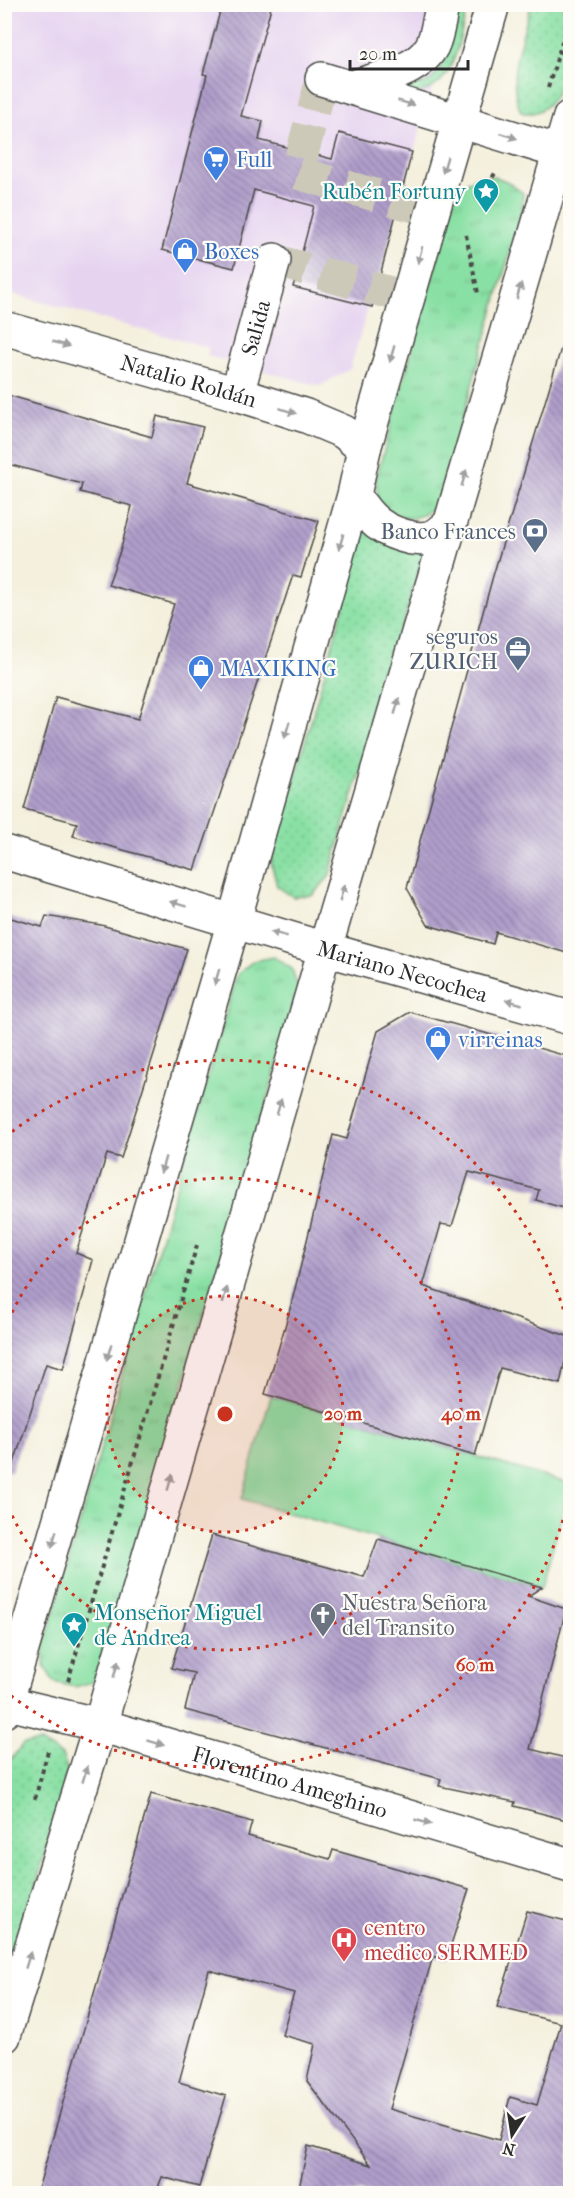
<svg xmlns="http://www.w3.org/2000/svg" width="575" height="2198" font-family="'IM FELL French Canon',serif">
<defs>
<pattern id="grass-dots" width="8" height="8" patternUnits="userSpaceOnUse" patternTransform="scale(1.5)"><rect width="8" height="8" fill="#89e0a4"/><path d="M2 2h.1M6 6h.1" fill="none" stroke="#76c08d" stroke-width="1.8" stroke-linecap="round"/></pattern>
<pattern id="park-tufts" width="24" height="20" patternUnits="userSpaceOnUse" patternTransform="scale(1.5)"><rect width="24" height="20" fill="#89e0a4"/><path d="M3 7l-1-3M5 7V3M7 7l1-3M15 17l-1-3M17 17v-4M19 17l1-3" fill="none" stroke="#76c08d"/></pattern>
<pattern id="building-back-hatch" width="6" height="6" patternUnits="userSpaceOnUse" patternTransform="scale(1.5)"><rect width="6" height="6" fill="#b09ecb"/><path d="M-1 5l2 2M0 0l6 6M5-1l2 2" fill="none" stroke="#8f81a5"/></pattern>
</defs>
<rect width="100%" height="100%" fill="#fdfcf7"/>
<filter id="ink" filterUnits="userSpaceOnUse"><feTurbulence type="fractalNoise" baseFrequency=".0167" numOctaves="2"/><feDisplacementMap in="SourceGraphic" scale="12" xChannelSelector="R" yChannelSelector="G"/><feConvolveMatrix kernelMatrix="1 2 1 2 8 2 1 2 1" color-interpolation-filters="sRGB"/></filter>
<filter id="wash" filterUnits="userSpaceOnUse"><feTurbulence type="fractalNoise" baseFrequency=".008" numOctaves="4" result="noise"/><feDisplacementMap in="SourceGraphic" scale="24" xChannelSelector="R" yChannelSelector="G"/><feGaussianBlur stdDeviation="1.35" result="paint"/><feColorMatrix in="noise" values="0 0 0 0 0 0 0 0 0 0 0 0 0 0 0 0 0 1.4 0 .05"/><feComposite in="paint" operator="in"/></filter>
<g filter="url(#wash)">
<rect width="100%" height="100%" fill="#f4f0dd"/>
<path fill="#e6d3f0" d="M4,5H453L441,59L350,369L320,386L207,356L209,348L5,292Z"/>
<path fill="url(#grass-dots)" stroke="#5a8668" stroke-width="1.5" d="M458,5H468C458,40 456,96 407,93L408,85C416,85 424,86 431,80C447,66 453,25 458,5Z
M531,5H570C571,21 573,40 570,56C566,78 550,121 521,112C505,78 522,39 531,5Z
M365,530L426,546L329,877L313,895L293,897L277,886L271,862Z
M40,1742L62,1755L68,1771L5,1997V1772L7,1764L23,1744Z"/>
<path fill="url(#park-tufts)" stroke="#5a8668" stroke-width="1.5" d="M493,176L506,181L523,193L522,210L438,504C413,525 401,522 378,501L376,479L457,188L475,178Z
M274,957L292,969L299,991L96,1681L75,1687L54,1682L44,1666V1647L237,975L253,961Z"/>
<path fill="#89e0a4" stroke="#5a8668" stroke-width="1.5" d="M271,1396L570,1484L542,1587L242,1499Z"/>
<g id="blocks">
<path fill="url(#building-back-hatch)" d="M222,4H272L241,116L263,121L259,140L332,159L339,133L412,152L372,307L293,287L314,206L254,190L234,268L162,250L207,75L203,74Z
M562,345L570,346V954L496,932L493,944L428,925L407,888L493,576Z
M4,394L152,437L157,416L203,427L187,483L319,521L301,577L293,575L195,870L73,836L77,823L24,809L56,697L138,719L174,604L108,585L121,548L132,506L80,492L82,484L4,463Z
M4,916L42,927L46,916L101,925L187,949L121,1158L107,1154L76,1253L93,1260L63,1369L46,1364L11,1472L4,1471Z
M410,1012L570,1057V1210L536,1200L539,1190L469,1172L452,1226L441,1224L423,1286L570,1337L560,1384L500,1368L475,1456L265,1394L289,1313L333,1135L347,1139L378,1031Z
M212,1535L364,1577L378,1539L542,1587L528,1596L566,1609L530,1749L570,1759V1821L514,1806L515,1802L439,1786L441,1779L185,1710L194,1673L171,1668Z
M151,1794L252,1822L248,1836L330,1859L333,1850L469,1889L446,1960L433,1956L389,2109L499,2140L510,2097L537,2105L561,2023L497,2007L527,1911L570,1922V2193H298L308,2146L371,2165L307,2081L315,2044L282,2035L294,1993L209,1970L179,2082L226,2096L199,2187L162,2177L156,2193H37Z"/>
</g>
</g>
<g filter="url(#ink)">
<use href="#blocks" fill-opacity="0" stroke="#494946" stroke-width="1.5"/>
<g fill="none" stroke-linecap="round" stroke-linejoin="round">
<path stroke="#ccc9b9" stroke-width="33" stroke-dasharray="33 16" stroke-linecap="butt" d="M322,79L297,173L432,211
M274,260L408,298"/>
<g stroke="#494946" stroke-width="36">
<g id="minor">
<path d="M322,79L570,155"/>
<path d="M353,87C378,78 418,72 432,46C438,34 439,17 443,4"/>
<path id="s1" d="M4,328L237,394L306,416L344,432L364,449"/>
<path id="s2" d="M237,394L274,260"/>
<path id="s3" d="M4,852L325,949L570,1018"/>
<path id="s4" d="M4,1702L100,1725L570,1865"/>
</g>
</g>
<g stroke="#494946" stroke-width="36">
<path id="major" d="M354,495C369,520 383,532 412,538C419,539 428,539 435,536C440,533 445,528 450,525
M4,1711L234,921L354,495L364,449L493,4
M4,2036L100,1725L325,949L570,117"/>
</g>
<path stroke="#494946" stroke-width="4" stroke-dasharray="4.5 4.5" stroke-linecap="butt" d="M548,88L570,16
M476,198L486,190L496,171
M466,235L478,293
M68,1681L197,1245
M35,1799L48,1751"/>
<use href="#minor" stroke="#fff" stroke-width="33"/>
<use href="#major" stroke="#fff" stroke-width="33"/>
</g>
<defs><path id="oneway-solid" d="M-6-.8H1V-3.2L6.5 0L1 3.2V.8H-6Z" transform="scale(1.5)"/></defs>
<g fill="#a0a0a0">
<use href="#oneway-solid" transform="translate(406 103) rotate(17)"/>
<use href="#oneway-solid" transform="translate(509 136) rotate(18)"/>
<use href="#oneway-solid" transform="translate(445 165) rotate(106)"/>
<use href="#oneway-solid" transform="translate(420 255) rotate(105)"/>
<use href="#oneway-solid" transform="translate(519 291) rotate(-74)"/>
<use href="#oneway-solid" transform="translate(61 344) rotate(16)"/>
<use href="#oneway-solid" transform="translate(392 354) rotate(106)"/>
<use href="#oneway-solid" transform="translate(288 411) rotate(18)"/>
<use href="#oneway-solid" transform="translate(464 478) rotate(-74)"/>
<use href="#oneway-solid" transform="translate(341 542) rotate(106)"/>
<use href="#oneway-solid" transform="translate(397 706) rotate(-74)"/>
<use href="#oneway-solid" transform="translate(287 730) rotate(106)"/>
<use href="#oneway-solid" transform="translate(342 893) rotate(-73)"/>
<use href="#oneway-solid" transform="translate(178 904) rotate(-163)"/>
<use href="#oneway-solid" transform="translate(279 934) rotate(-165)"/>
<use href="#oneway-solid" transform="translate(217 977) rotate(106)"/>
<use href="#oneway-solid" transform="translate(514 1002) rotate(-164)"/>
<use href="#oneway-solid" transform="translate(279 1107) rotate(-74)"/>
<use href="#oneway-solid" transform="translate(163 1165) rotate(106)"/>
<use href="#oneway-solid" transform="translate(225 1295) rotate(-74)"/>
<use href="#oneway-solid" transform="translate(109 1352) rotate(106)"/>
<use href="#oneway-solid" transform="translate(170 1482) rotate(-74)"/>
<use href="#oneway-solid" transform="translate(54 1539) rotate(106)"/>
<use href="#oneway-solid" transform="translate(116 1669) rotate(-74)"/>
<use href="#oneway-solid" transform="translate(156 1743) rotate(17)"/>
<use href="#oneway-solid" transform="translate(85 1774) rotate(-73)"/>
<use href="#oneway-solid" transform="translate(423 1822) rotate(16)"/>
<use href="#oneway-solid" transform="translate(28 1960) rotate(-73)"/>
</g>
</g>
<circle cx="225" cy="1414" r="118" fill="#c8321e" fill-opacity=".12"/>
<g fill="none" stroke="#c8321e" stroke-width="3" stroke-dasharray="3 6">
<circle cx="225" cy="1414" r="118"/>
<path d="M5 1329A236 236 0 1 1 5 1499"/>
<path d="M570 1494A354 354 0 0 1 5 1691M5 1137A354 354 0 0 1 570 1334"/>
</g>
<defs>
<g id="supermarket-pin" transform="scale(1.35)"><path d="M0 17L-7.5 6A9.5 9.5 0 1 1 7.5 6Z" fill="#3f7fe0" stroke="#fdfcf7"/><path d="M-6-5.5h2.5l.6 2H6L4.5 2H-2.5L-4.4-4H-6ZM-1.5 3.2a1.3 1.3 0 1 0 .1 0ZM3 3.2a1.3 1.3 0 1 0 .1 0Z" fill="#fff"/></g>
<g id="sight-pin" transform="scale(1.35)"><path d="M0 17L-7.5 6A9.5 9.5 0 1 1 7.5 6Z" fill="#0f9aa8" stroke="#fdfcf7"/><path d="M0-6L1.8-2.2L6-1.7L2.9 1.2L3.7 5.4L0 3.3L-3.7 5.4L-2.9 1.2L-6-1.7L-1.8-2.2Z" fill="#fff"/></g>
<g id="shop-pin" transform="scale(1.35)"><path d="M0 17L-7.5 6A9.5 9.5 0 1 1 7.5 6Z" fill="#3f7fe0" stroke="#fdfcf7"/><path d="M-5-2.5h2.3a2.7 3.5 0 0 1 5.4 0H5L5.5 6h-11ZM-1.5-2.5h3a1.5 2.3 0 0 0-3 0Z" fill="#fff"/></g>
<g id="bank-pin" transform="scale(1.35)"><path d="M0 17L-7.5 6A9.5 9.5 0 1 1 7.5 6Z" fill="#5c6f8a" stroke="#fdfcf7"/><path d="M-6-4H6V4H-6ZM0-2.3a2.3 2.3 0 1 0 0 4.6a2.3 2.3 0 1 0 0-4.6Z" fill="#fff"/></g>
<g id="office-pin" transform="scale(1.35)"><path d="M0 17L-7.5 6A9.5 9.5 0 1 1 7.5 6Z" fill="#5c6f8a" stroke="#fdfcf7"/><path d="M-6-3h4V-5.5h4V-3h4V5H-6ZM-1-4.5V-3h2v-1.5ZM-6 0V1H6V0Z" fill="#fff"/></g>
<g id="church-pin" transform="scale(1.35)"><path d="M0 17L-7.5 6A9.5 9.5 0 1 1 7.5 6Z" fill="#6b7280" stroke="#fdfcf7"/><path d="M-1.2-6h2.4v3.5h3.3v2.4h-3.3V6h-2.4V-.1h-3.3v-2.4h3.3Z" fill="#fff"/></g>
<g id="hospital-pin" transform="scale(1.35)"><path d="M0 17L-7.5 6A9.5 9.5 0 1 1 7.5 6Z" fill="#e0444e" stroke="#fdfcf7"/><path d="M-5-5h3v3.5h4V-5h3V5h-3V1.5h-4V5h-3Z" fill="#fff"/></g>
</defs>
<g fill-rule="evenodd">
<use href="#supermarket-pin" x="216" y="159"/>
<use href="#sight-pin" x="486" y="191"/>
<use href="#shop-pin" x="185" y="251"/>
<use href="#bank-pin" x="535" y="531"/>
<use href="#office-pin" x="518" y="649"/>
<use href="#shop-pin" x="201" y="668"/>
<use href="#shop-pin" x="438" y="1039"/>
<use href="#church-pin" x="323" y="1615"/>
<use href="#sight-pin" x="74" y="1625"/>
<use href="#hospital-pin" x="344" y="1940"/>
</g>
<g text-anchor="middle" stroke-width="4.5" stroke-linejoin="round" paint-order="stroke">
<g font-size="22" fill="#366cbe" stroke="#fdfcf7" text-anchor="start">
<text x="236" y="167">Full</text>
<text x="204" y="259">Boxes</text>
<text x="220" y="676">MAXIKING</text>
<text x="458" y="1047">virreinas</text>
</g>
<g font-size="22" fill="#0d838f" stroke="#fdfcf7" text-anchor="end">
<text x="466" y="199">Rubén Fortuny</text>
<text x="94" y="1620" text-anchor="start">Monseñor Miguel<tspan x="94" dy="25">de Andrea</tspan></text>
</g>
<g font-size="22" fill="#2b2b2b" stroke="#fdfcf7">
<text dy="8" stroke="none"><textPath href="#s2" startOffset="69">Salida</textPath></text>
<text dy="8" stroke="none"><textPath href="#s1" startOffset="192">Natalio Roldán</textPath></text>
<text dy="8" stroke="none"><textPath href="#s3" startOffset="416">Mariano Necochea</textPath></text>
<text dy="8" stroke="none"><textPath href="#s4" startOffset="297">Florentino Ameghino</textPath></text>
</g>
<g font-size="22" fill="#4e5e75" stroke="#fdfcf7" text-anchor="end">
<text x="516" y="539">Banco Frances</text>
<text x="498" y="644">seguros<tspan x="498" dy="25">ZURICH</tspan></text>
</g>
<g font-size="22" fill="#5b616d" stroke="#fdfcf7" text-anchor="start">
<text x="342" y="1610">Nuestra Señora<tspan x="342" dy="25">del Transito</tspan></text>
</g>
<g font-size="22" fill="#be3a42" stroke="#fdfcf7" text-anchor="start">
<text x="364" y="1935">centro<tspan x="364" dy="25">medico SERMED</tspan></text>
</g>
</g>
<circle cx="225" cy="1414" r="9" fill="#c8321e" stroke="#fdfcf7" stroke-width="3"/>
<g font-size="18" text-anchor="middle" font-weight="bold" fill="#c8321e" stroke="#fdfcf7" stroke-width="4.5" stroke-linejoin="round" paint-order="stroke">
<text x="343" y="1420">20 m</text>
<text x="461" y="1420">40 m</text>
<text x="475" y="1671">60 m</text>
</g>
<rect width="575" height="2198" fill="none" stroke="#fdfcf7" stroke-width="24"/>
<g transform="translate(512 2135) rotate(192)" stroke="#fdfcf7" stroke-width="4.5" paint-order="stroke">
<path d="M0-4.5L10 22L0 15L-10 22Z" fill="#2b2b2b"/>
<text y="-9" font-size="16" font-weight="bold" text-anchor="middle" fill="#2b2b2b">N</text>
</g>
<path d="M350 60v9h118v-9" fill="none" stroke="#2b2b2b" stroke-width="3"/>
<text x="359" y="60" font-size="18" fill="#2b2b2b" stroke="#fdfcf7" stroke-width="4.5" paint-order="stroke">20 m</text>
</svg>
